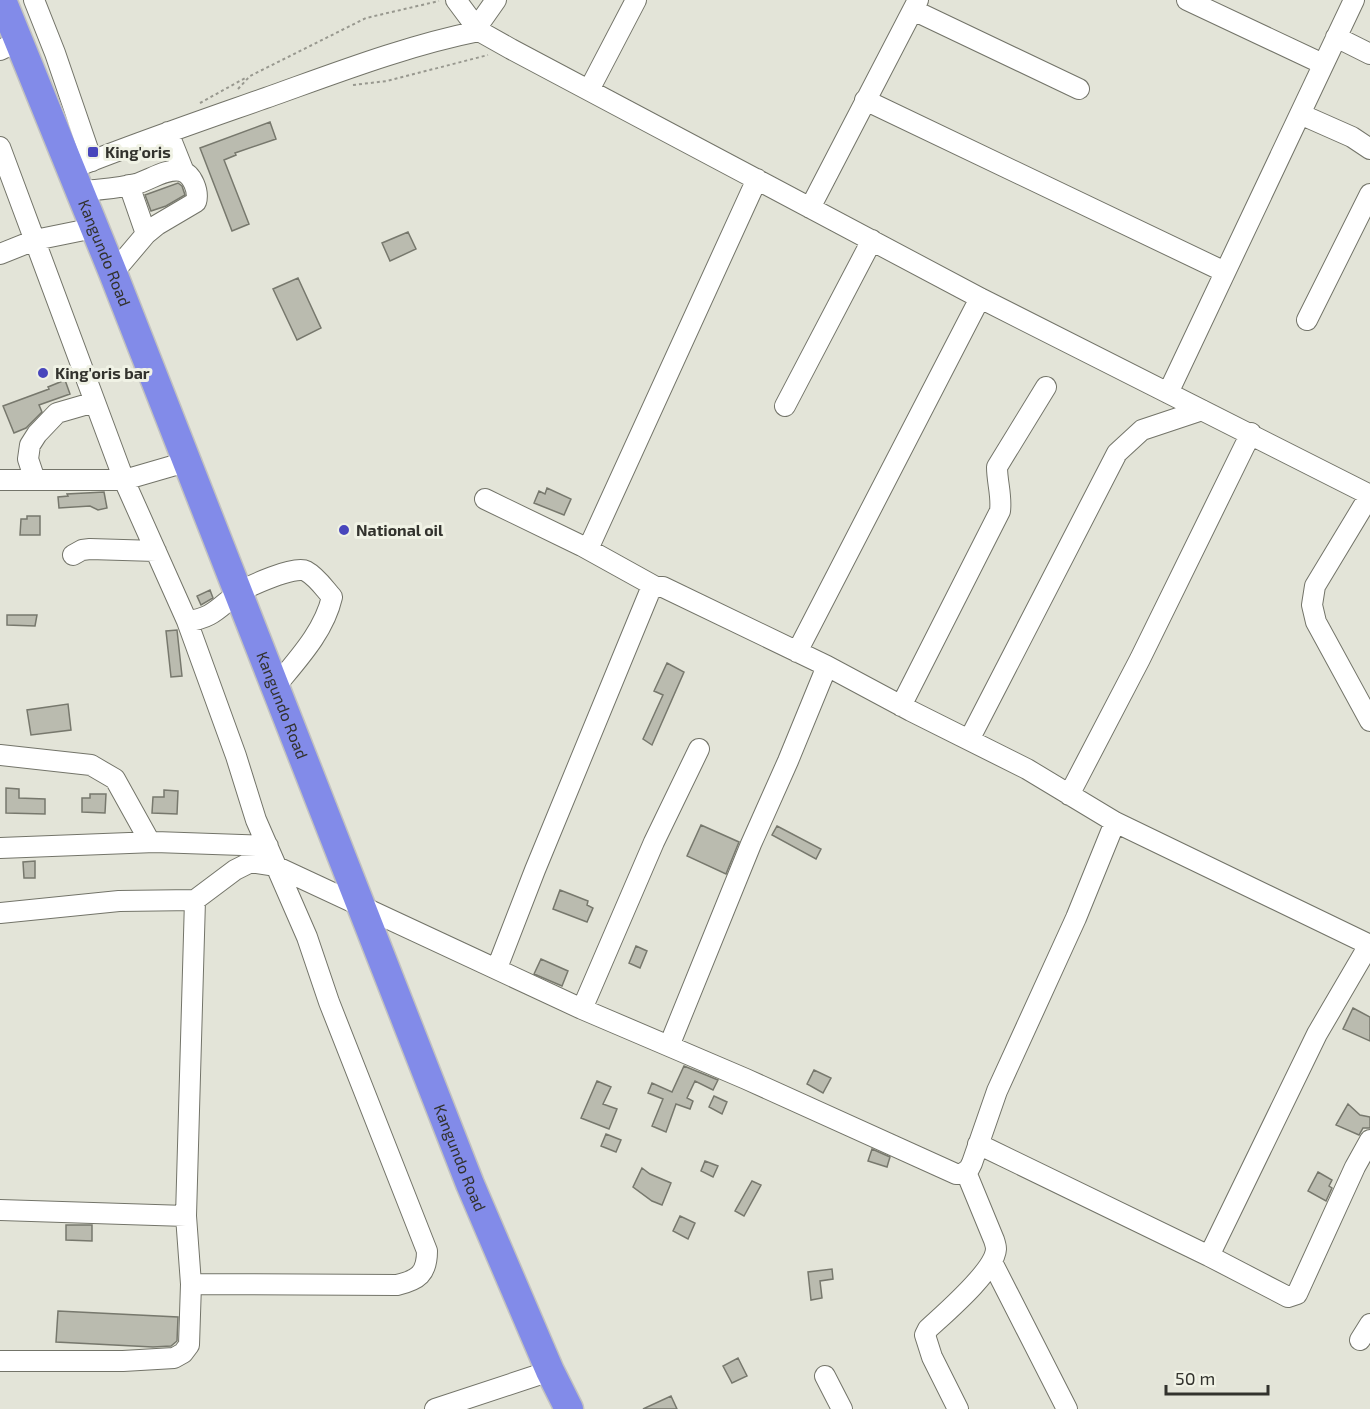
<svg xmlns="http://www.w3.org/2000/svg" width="1370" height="1409" font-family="'Exo 2',sans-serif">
<rect width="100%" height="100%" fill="#e3e4d8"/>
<path fill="#babbaf" stroke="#77786d" stroke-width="1.5" d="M270,122L276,139L235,153L236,155L224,160L249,224L232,231L200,148Z
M178,183L182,186L185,195L166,206L151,211L145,195Z
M408,232L416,249L390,261L382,243Z
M298,278L321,328L297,340L273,289Z
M65,380L70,394L39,405L42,412L26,428L14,433L3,406L49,389L48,387Z
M547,488L571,499L564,515L534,503L539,491L545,494Z
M104,492L107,508L98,510L90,506L59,508L58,497L68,496L67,494Z
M27,516H40V535H20L21,519H27Z
M210,590L213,598L201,605L197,596Z
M7,615H37L35,626L7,625Z
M177,630L182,676L171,677L166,631Z
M667,663L684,672L652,745L643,739L663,695L654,691Z
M68,704L71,730L31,735L27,710Z
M6,788L19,789V798L45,799V814L6,813Z
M164,790L178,791L177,814L152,813L153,797H164Z
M90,794H106L105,813L82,812V798H90Z
M701,825L739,842L726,874L687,856Z
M777,826L821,849L816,859L772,835Z
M35,861V878H24L23,862Z
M560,890L588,901L587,905L593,908L587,922L553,909Z
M636,946L647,951L640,968L629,963Z
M541,959L568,971L562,986L534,974Z
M1353,1008L1370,1017V1041L1343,1029Z
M684,1066L718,1080L713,1090L695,1081L687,1098L693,1101L690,1109L676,1104L666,1132L652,1126L663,1099L648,1093L652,1083L672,1092Z
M814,1070L831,1078L823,1093L807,1084Z
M597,1081L611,1087L603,1104L617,1109L609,1129L581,1118Z
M714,1096L727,1102L722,1114L709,1107Z
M1348,1104L1360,1115L1370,1117V1128H1363L1359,1135L1336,1125Z
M606,1134L621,1140L616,1152L601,1146Z
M872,1149L890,1157L887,1167L868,1161Z
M705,1161L718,1166L713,1177L701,1171Z
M642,1168L650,1174L671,1183L662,1205L652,1201L633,1187Z
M1318,1172L1332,1180L1329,1186L1332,1188L1326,1201L1308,1191Z
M752,1181L761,1185L744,1216L735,1211Z
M680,1216L695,1223L688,1239L673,1231Z
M66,1225H92V1241L66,1240Z
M832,1269L833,1279L820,1281L822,1298L811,1300L808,1272Z
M58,1311L178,1317L177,1341L171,1346L153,1347L56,1342Z
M738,1358L747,1376L732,1383L723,1366Z
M671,1396L677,1409H643Z"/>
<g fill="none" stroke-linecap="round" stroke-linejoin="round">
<g stroke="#737469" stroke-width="22">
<path id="minor" d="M34,0L55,53L92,161
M456,0L479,31L511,49L980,298L1370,495
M1187,0L1323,64
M913,10L1079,89
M477,27L496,0
M1336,37L1370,54
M0,50L19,41
M589,90L636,0
M865,100L1225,272
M1300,114L1352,137L1370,149
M168,132L184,172
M0,147L124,480L187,621L236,756L256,820L307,937L329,1002L427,1251C427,1274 418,1280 397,1285L191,1284
M71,169C138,142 206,119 274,95C341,71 409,45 479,31
M129,185L146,234
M80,191C99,190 118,188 136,184C150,180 166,168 181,171C193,174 199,192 196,202L157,225L146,234L113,273
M810,208L918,0
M0,254L35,240L94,228
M1307,320L1370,194
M1168,393L1354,0
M785,406L872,240
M0,480H124L186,462
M35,480L28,459L30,445L37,434L57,413L95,402
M1370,495L1315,586L1312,605L1316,622L1370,721
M485,499L582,546L656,587
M588,549L757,179
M73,555L82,550L90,549L156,551
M187,621C212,619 219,607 238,593C249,586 295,565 306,571C317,577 324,588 332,597C324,632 297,660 275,687
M797,652L980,298
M901,706L1000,511C1002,496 997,482 997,467L1046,387
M969,740L1117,453L1142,430L1202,410
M0,755L91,765L115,779L150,842
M1069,795L1140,659L1251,433
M0,848L155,842L268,846
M0,913L119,901L195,900L235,870L251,862L275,866L582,1009L746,1079L956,1174H962L969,1169L972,1163L997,1091L1076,918L1115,822
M497,968L535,870L650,591L656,587H663L827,666L911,711L1027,769L1115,822L1370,945
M582,1009L654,842L699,749
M669,1046L751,844L788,761L827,666
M978,1144L1209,1256L1288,1297L1297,1294L1355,1167L1370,1140
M0,1210L186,1216
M1209,1256L1317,1034L1369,945
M992,1262L1067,1409
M1360,1340L1370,1324
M0,1361H123L174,1358L183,1353L189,1345L191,1284L186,1216L195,900
M825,1376L842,1409
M435,1409L550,1371
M958,1409L932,1357L925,1335L928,1329C944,1314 995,1271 996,1249C996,1246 995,1243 994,1240L966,1172"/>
</g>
<g stroke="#c2c2c0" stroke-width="31">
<g id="highway">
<path id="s1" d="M2,0L113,273L470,1184L550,1371L569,1409"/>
</g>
</g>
<path stroke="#98988f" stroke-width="2" stroke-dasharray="3 3" stroke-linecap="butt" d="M353,85L387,81L488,55
M238,89L250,76L366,18L439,1
M200,103L247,77"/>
<use href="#minor" stroke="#fff" stroke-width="20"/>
<use href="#highway" stroke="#828be9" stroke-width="28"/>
</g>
<g fill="#4846bc" stroke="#f0f2e5" stroke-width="2">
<rect x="87" y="146" width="12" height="12" rx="3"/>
<circle cx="43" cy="373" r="6"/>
<circle cx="344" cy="530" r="6"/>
</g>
<g text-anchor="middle" stroke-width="6" stroke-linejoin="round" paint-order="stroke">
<g font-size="16" font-weight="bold" fill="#32322d" stroke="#f0f2e5" text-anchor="start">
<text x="105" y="158">King'oris</text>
<text x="55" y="379">King'oris bar</text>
<text x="356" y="536">National oil</text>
</g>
<g font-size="16" fill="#32322d" stroke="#f0f2e5">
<text dy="6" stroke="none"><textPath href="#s1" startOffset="273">Kangundo Road</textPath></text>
<text dy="6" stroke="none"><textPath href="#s1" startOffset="759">Kangundo Road</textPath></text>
<text dy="6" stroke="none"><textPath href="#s1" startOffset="1245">Kangundo Road</textPath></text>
</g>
</g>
<path d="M1166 1385v9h102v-9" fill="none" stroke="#32322d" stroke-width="3"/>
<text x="1175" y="1385" font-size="18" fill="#32322d" stroke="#f0f2e5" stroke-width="4.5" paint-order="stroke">50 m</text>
</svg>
